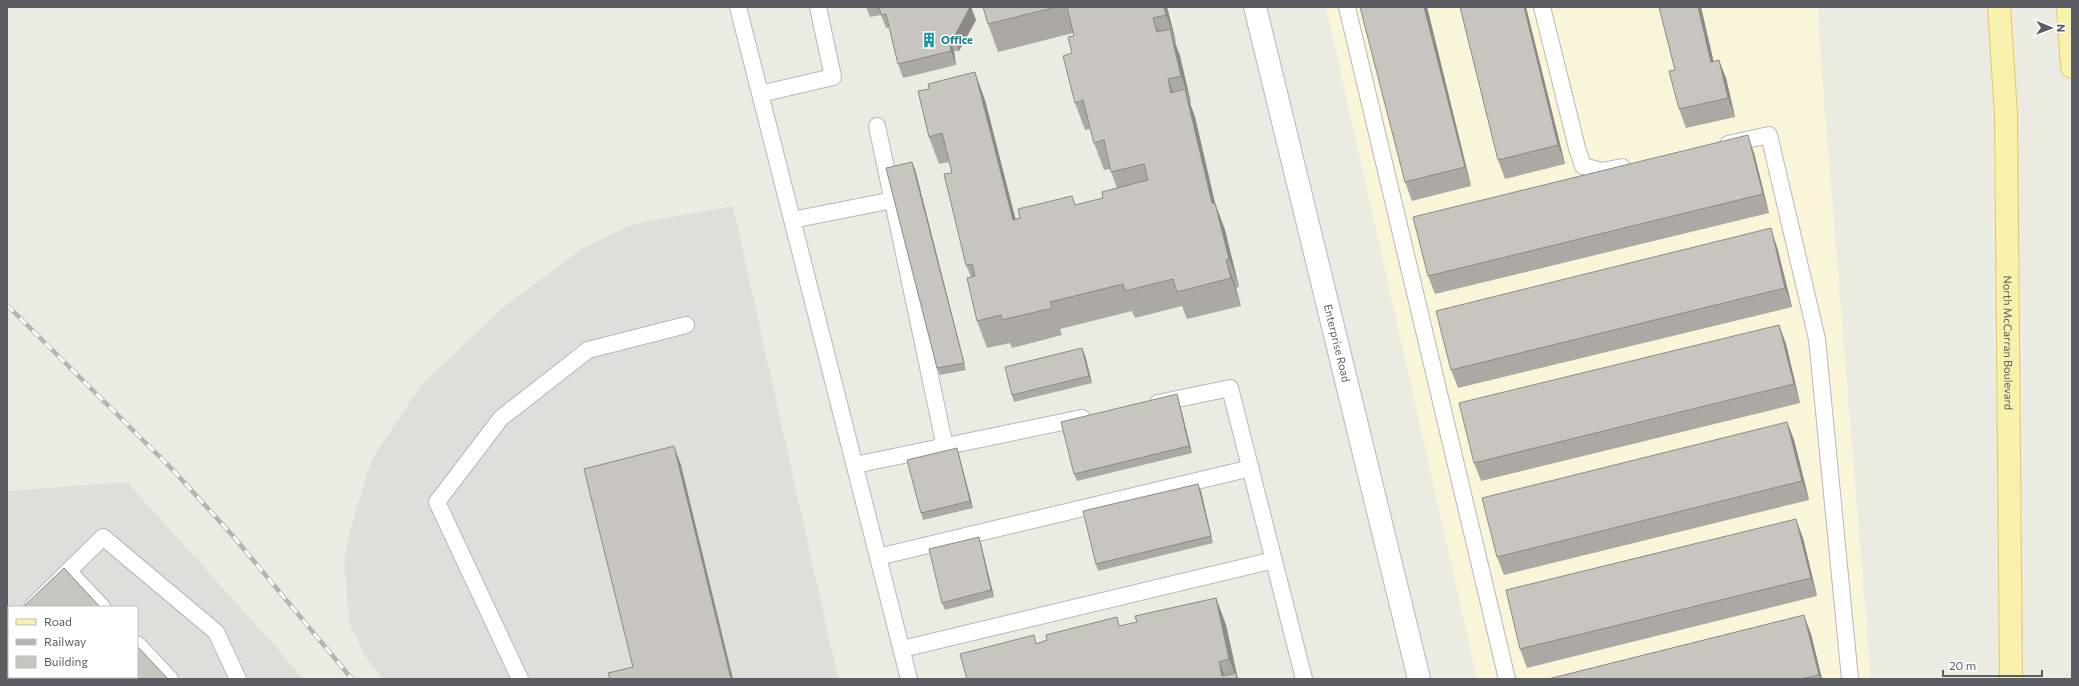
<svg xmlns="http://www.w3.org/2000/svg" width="2079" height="686" font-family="Commissioner,sans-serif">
<rect width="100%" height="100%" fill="#ecebe2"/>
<path fill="#faf5d9" d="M1326,7H1818L1821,64L1871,679H1477Z"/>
<path fill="#e0deda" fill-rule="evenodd" d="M733,206L838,679H383L365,656L349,622L344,561L353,519L372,459L420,386L506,305L582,249L633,224Z
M127,482L276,647L303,679H7V491ZM9,607H137V677H9Z"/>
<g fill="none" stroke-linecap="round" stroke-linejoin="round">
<g stroke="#b5b7bc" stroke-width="18">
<path id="service" d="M738,7L909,679
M1347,7L1507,679
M1542,7L1577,148L1583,166L1602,171L1622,167
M760,94L833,77L818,7
M877,126L945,447
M1728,144L1769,135L1817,339L1850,679
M792,220L893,200
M1158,403L1230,388L1304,679
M855,465L1082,418
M878,557L1251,468
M68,571L102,607
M32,607L103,537L216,632L238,679
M137,644L170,679
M902,649L1274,560
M520,679L437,502L501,418L588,350L686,325"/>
</g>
<g stroke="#b5b7bc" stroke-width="24">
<g id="tertiary">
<path id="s1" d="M1255,7L1419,679"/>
</g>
</g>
<g stroke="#e5c963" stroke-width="24">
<g id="primary">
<path id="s2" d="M1999,7L2006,115L2011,679"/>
<path d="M2068,7L2072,67"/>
</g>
</g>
<use href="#service" stroke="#fff" stroke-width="16"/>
<use href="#tertiary" stroke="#fff" stroke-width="22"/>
<use href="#primary" stroke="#f8f1ac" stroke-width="22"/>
<g stroke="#b3b4b4" stroke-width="4.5">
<path id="rail" d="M7,305L173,470L233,536L352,679"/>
</g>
<use href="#rail" stroke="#fff" stroke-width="3" stroke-dasharray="9" stroke-linecap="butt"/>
</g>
<path fill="#aca9a5" d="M866,7H971L976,20L959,51H954L956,65L903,78L898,64L889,28H886L881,15L870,17Z
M983,7H1167L1176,42L1175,43L1180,56L1191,103L1190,104L1195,117L1215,203L1225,230L1239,287L1236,288L1241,306L1187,319L1182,306L1135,318L1132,311L1060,329L1062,335L1012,348L1010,343L987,348L977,321L971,277L966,265L952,173L949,162L939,164L929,137L985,100L1015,219L1103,198L1117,188L1110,169L1104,170L1094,143L1090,129L1085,130L1075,103L1072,53L1074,36L1073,33L998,52L988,24Z
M1427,7L1471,186L1412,201L1405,182Z
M1526,7L1565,164L1505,179L1498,160Z
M1659,7H1701L1713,61L1726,78L1735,117L1686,128L1679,109L1675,70Z
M1754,153L1769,213L1435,294L1428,276Z
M915,169L966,370L940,375L937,368Z
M1777,247L1792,307L1458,388L1451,370Z
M1779,325L1786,344L1800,403L1481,481L1474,463Z
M1085,355L1092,383L1014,402L1012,395Z
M1179,401L1192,453L1077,481L1074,474Z
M1787,422L1794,440L1809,500L1504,575L1497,557Z
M959,455L973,508L923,520L921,513Z
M1201,491L1213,543L1098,571L1096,564Z
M979,537L981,544L994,597L945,610L942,603Z
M1803,538L1817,596L1527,668L1520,649Z
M1216,598L1226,625L1237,677L967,679L1037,643L1137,622Z
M1811,634L1822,679H1548Z"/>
<path fill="#8c8a86" d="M970,7H971L976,20L959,51L954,37Z
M1164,7H1167L1176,42L1166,15Z
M1424,7H1427L1471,186L1465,167Z
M1524,7H1526L1565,164L1558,145Z
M1698,7H1701L1718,80L1711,62Z
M1153,18L1163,46L1157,32Z
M1170,29L1180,56L1191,103L1181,76Z
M949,37L954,51L956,65L951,51Z
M1719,60L1726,78L1735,117L1728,98Z
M975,72L985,100L1023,248L1013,220Z
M1168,79L1178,107L1171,93Z
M1185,89L1195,117L1215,203L1225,230L1239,287L1229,259L1212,203Z
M1748,135L1754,153L1769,213L1763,194Z
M912,162L915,169L966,370L964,363Z
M1771,228L1777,247L1792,307L1785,288Z
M1226,260L1236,288L1241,306L1231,278Z
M1779,325L1786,344L1800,403L1794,384Z
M1082,348L1085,355L1092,383L1089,376Z
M1177,394L1179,401L1192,453L1189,446Z
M1787,422L1794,440L1809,500L1802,481Z
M674,446L681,465L733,679H731Z
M957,448L959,455L973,508L970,501Z
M1198,484L1201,491L1213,543L1211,536Z
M1796,519L1803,538L1817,596L1811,578Z
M979,537L981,544L994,597L991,590Z
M1216,598L1226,625L1238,679H1237L1229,659Z
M1804,615L1811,634L1822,679H1821L1819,675Z
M1219,662L1226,679L1222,676Z"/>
<path fill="#c8c5c0" stroke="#8c8a86" d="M879,7H970L954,37H949L951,51L898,64L886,14L881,15Z
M983,7H1056L988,24Z
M1067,7H1164L1166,15L1153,18L1157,32L1170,29L1181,76L1168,79L1171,93L1185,89L1212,203H1215L1229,259L1226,260L1231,278L1177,292L1173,279L1125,291L1123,284L1050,302L1052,308L1002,320L1001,315L977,321L967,278L975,276L972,264L966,265L944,174L952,173L942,133L929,137L918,91L929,89L928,84L975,72L1013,220L1020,218L1018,209L1072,196L1075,205L1103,198L1102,192L1148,180L1144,164L1111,172L1104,140L1094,143L1083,100L1075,103L1063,56L1072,53L1068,37L1074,36Z
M1360,7H1424L1465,167L1405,182Z
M1460,7H1524L1558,145L1498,160Z
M1659,7H1698L1711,62L1719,60L1728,98L1679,109L1669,71L1675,70Z
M1748,135L1763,194L1428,276L1413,217Z
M912,162L964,363L937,368L886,168Z
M1771,228L1785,288L1451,370L1436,311Z
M1779,325L1794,384L1474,463L1459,403Z
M1082,348L1089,376L1012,395L1005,367Z
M1177,394L1189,446L1074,474L1061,422Z
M1787,422L1802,481L1497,557L1482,498Z
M674,446L731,679H610L608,673L633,667L584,469Z
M957,448L970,501L921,513L907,460Z
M1198,484L1211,536L1096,564L1083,511Z
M1796,519L1811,578L1520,649L1506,590Z
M979,537L991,590L942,603L929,549Z
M64,568L100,607H23Z
M1216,598L1229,659L1219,662L1222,676L1236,673L1237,679H967L960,654L1034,635L1036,644L1047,640L1046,635L1117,617L1119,626L1137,622L1135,616Z
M1804,615L1819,675L1801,679H1548Z
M9,620V677H137V646L168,679H7V622Z"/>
<defs>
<g id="building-bare" transform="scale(1.2)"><path d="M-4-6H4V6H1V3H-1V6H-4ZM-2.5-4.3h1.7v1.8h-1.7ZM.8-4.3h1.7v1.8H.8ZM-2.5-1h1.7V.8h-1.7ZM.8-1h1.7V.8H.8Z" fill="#0f9aa8" stroke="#fff" stroke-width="2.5" paint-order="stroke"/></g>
</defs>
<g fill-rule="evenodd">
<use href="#building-bare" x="929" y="40"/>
</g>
<g text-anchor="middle" stroke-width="3" stroke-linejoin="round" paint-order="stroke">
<g font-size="11" font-weight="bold" fill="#0d838f" stroke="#fff" text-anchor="start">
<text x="941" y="44">Office</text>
</g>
<g font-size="11" fill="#5b5d62" stroke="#fff">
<text dy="4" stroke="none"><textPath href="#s1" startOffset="346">Enterprise Road</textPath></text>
<text dy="4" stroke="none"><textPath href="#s2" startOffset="336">North McCarran Boulevard</textPath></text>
</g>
</g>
<rect width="2079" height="686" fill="none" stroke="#5b5d62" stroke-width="16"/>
<rect x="8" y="606" width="130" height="72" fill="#ffffff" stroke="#bdbec0"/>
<rect x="16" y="619" width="20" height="6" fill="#f8f1ac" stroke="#bdbec0"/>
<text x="44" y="626" font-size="12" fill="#5b5d62">Road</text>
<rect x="16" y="639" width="20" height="6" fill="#b3b4b4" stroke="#bdbec0"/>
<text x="44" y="646" font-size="12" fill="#5b5d62">Railway</text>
<rect x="16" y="656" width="20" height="12" fill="#c8c5c0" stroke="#bdbec0"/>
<text x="44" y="666" font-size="12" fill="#5b5d62">Building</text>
<g transform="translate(2051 28) rotate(91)" stroke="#ffffff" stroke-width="3" paint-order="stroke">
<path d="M0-3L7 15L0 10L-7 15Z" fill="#5b5d62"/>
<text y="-6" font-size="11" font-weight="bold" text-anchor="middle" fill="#5b5d62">N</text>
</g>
<path d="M1943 670v6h99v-6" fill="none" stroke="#5b5d62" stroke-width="2"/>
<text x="1949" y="670" font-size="12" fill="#5b5d62" stroke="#ffffff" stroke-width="3" paint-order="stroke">20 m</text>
</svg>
